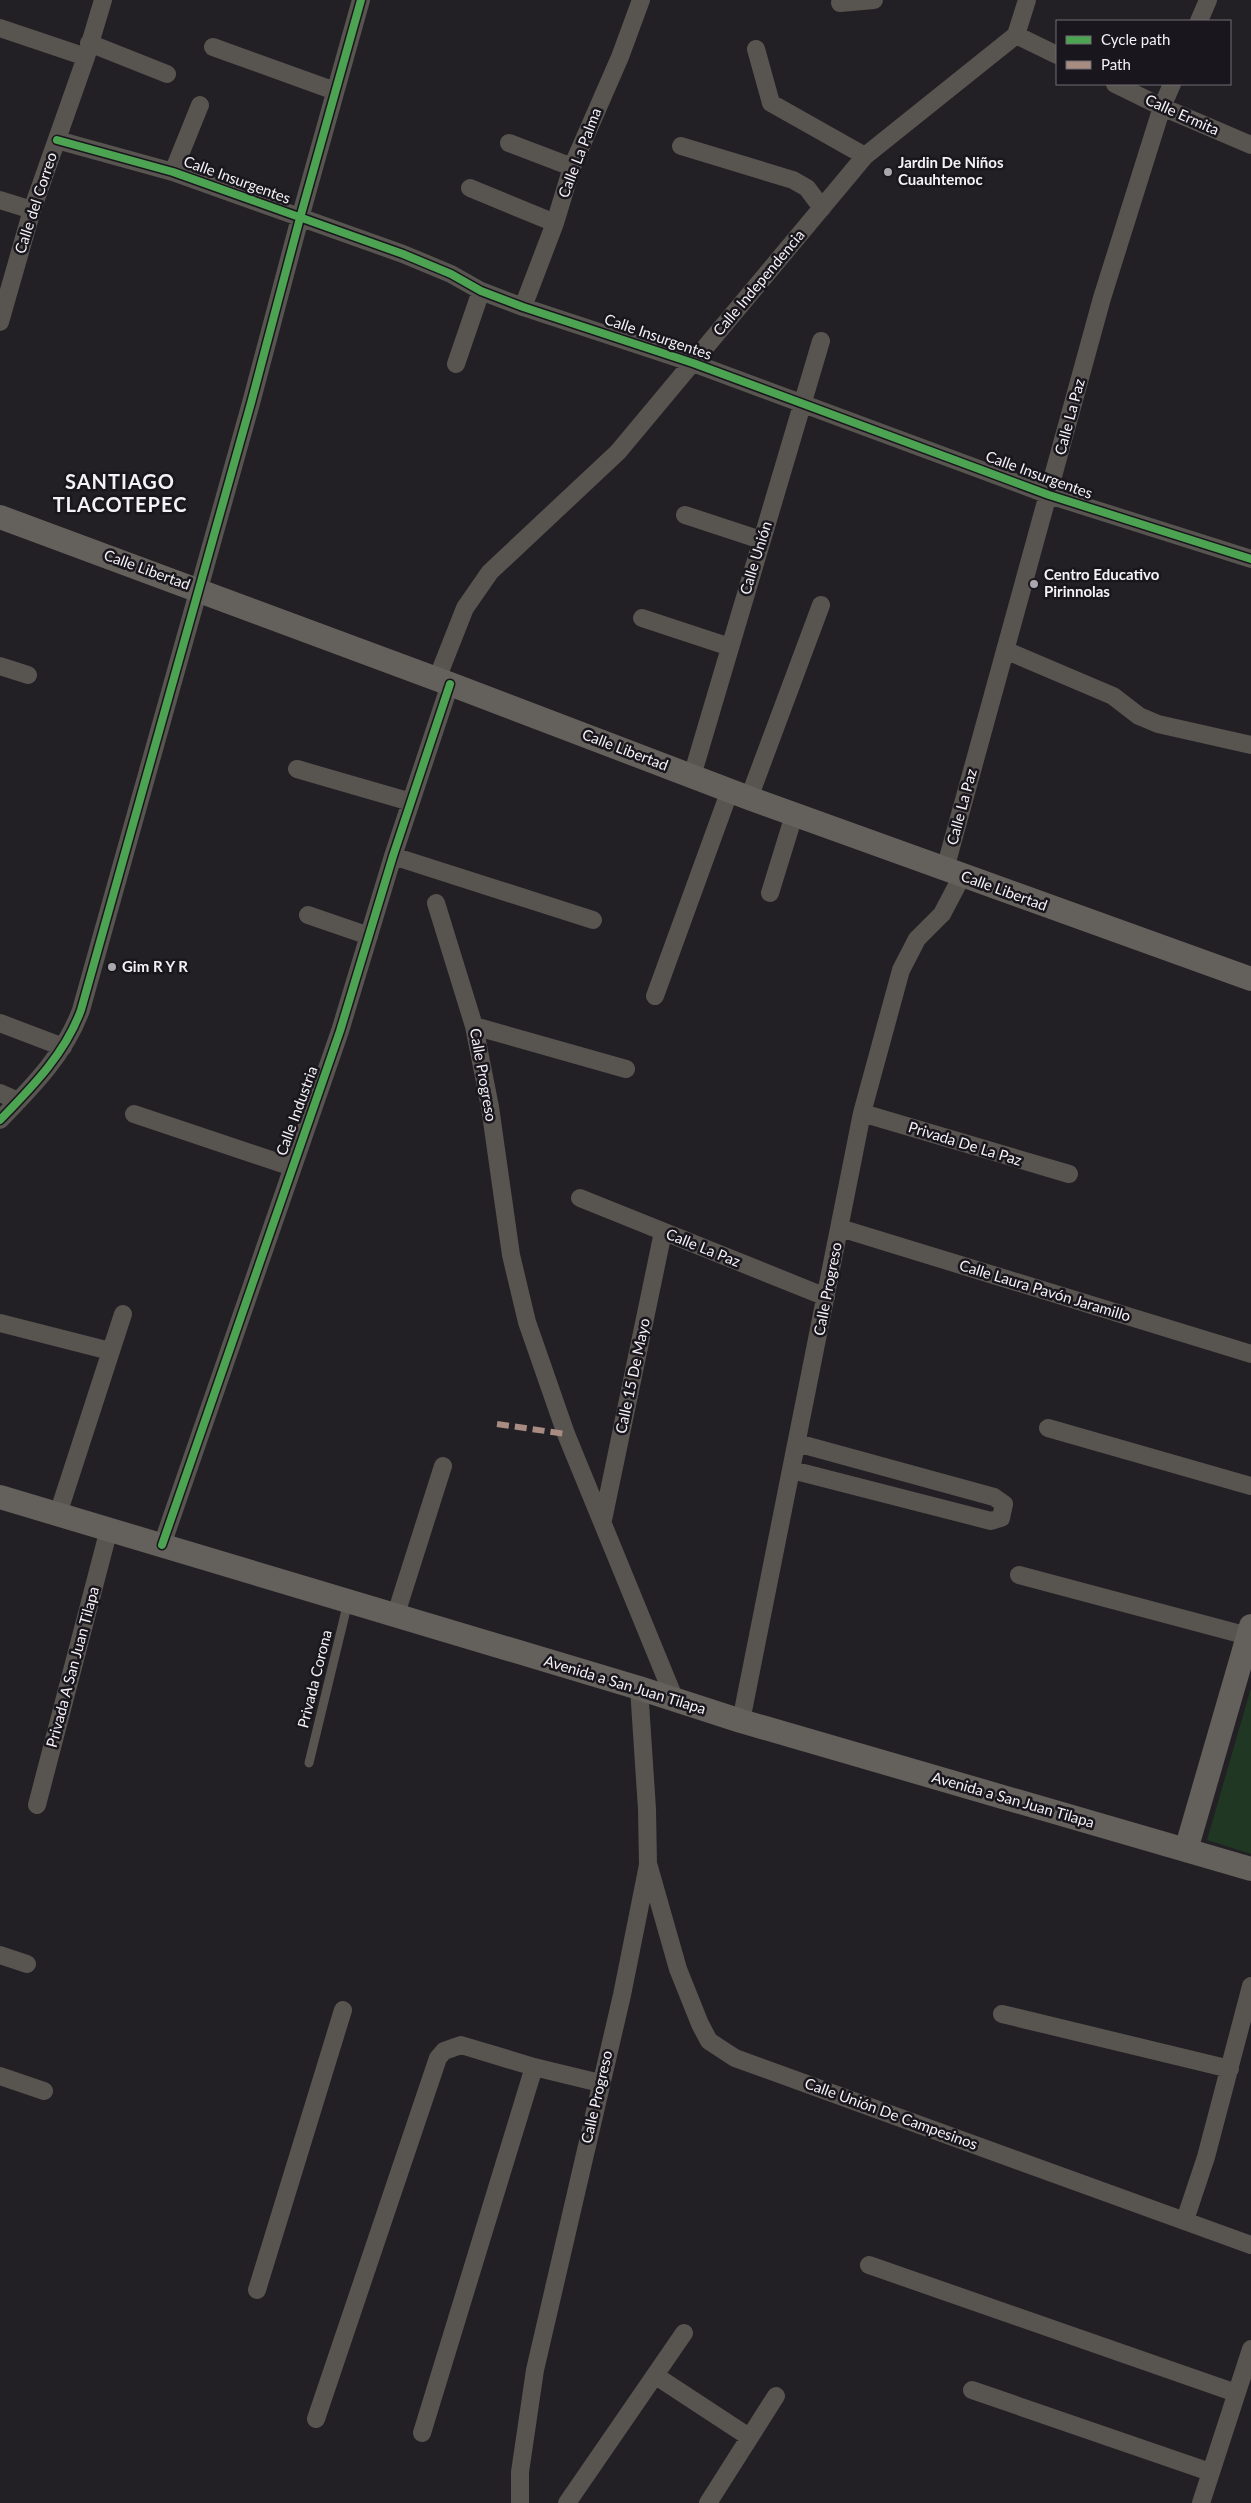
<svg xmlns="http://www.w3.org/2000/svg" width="1251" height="2503" font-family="Lato,sans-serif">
<rect width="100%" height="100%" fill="#222025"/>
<path fill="#1f3723" d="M1251,1688V1854L1207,1840Z"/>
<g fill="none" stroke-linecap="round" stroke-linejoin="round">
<path stroke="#585450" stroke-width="9" d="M309,1763L348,1602"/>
<path stroke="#585450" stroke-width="18" d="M840,3L874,0
M1199,21L1208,0
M0,28L86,57
M1016,35L1057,55
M89,43L167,74
M213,47L335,91
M756,49L771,103L865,156
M1115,84L1162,107L1251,145
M57,140L173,172L403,254L451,274L481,291L523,307L693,363L1049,495L1251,559
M509,143L572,167
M681,146L793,180L807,188L822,208
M173,172L200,105
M470,188L555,223
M0,200L32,210
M523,307L555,223L572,167L620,57L641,0
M0,322L32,210L86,57L103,0
M456,364L481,291
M685,515L761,540
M642,618L730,647
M1005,650L1113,696L1139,716L1158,724L1251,745
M0,666L28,675
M437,679L465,608L490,572L618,452L865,156L1016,35L1027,0
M297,769L411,802
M692,776L821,341
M749,798L821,605
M393,856L593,920
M945,869L1102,298L1162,107L1172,84
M770,893L794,815
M436,903L474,1026L490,1107L511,1255L527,1322L566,1434L675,1700
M308,915L369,936
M655,996L730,790
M0,1023L63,1047
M474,1026L626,1069
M0,1093L18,1101
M862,1113L1069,1174
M134,1114L292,1167
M0,1120C32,1087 65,1054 81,1010L251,403L300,218L361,0
M580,1198L826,1297
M840,1228L1251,1354
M0,1323L110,1351
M1048,1428L1251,1486
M792,1470L991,1521L1001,1518L1004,1504L994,1497L797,1443
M58,1514L123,1314
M603,1520L663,1232
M162,1545L340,1031L393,856L450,684
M1019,1575L1248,1636
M395,1617L443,1466
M741,1721L862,1113L901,970L917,939L942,914L962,876
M37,1805L109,1529
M649,1867L678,1969L700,2024L709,2041L735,2058L1251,2245
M0,1955L27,1964
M1002,2014L1230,2069
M0,2076L44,2091
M1185,2220L1206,2157L1251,1986
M869,2265L1236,2393
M257,2290L343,2010
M656,2376L749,2437
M972,2390L1210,2472
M316,2419L438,2058L444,2051L461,2045L534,2067L600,2083
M422,2433L534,2067
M520,2503V2472L535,2370L622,1995L648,1865L647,1809L639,1688
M567,2503L684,2333
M708,2503L776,2396
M1201,2503L1251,2349"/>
<path stroke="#64605b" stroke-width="24" d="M0,517L450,684L749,798L1251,979
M0,1497L639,1688L741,1721L1251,1869
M1186,1850L1251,1626"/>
<path stroke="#a88b81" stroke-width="6" stroke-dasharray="12 6" stroke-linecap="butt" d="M497,1424L566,1434"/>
<g stroke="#19161d" stroke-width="11">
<path id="cycleway" d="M57,140L173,172L403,254L451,274L481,291L523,307L693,363L1049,495L1251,559
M0,1120C32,1087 65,1054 81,1010L251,403L300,218L361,0
M162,1545L340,1031L393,856L450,684"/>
</g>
<use href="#cycleway" stroke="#4ca352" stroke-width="8"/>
</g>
<g fill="#aaa8ad" stroke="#19161d" stroke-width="2">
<circle cx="888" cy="172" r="5"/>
<circle cx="1034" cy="584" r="5"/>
<circle cx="112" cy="967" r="5"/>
</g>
<g text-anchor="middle" stroke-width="5" stroke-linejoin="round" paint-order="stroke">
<g font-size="15" fill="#f3f2f6" stroke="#19161d">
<text transform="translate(1182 115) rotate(24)" y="5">Calle Ermita</text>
<text transform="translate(580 153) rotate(-69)" y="5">Calle La Palma</text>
<text transform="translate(237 180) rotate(20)" y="5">Calle Insurgentes</text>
<text transform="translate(36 203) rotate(-72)" y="5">Calle del Correo</text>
<text transform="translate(759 283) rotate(-50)" y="5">Calle Independencia</text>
<text transform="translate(658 337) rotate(19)" y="5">Calle Insurgentes</text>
<text transform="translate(1070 417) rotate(-75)" y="5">Calle La Paz</text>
<text transform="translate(1039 475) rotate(20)" y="5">Calle Insurgentes</text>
<text transform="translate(756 558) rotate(-73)" y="5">Calle Unión</text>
<text transform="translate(147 570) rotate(20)" y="5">Calle Libertad</text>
<text transform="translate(625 750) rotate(21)" y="5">Calle Libertad</text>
<text transform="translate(962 807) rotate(-75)" y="5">Calle La Paz</text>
<text transform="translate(1004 891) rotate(20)" y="5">Calle Libertad</text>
<text transform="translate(483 1075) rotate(80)" y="5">Calle Progreso</text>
<text transform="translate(297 1111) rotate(-70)" y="5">Calle Industria</text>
<text transform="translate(965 1144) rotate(17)" y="5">Privada De La Paz</text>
<text transform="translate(703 1248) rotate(22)" y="5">Calle La Paz</text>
<text transform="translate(828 1289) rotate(-79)" y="5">Calle Progreso</text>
<text transform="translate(1045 1291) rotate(17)" y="5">Calle Laura Pavón Jaramillo</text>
<text transform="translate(633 1376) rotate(-78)" y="5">Calle 15 De Mayo</text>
<text transform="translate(73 1667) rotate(-75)" y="5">Privada A San Juan Tilapa</text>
<text transform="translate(315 1679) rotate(-76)" y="5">Privada Corona</text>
<text transform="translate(625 1685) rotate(17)" y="5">Avenida a San Juan Tilapa</text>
<text transform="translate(1013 1800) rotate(16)" y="5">Avenida a San Juan Tilapa</text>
<text transform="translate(597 2097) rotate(-77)" y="5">Calle Progreso</text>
<text transform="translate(891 2114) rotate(20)" y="5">Calle Unión De Campesinos</text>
</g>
<g font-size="15" font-weight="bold" fill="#f3f2f6" stroke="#19161d" text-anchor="start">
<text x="898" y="168">Jardin De Niños<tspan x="898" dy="17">Cuauhtemoc</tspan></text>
<text x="1044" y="580">Centro Educativo<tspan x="1044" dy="17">Pirinnolas</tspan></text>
<text x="122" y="972">Gim R Y R</text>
</g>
<g font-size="20" font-weight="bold" letter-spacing="1" fill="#f3f2f6" stroke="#19161d">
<text x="120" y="489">SANTIAGO<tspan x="120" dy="23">TLACOTEPEC</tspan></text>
</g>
</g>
<rect x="1056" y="20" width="175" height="65" fill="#19161d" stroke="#706e74"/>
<rect x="1066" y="36" width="25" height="8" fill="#4ca352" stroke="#706e74"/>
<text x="1101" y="45" font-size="15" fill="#f3f2f6">Cycle path</text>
<rect x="1066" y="61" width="25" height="8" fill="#a88b81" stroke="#706e74"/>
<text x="1101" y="70" font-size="15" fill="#f3f2f6">Path</text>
</svg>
